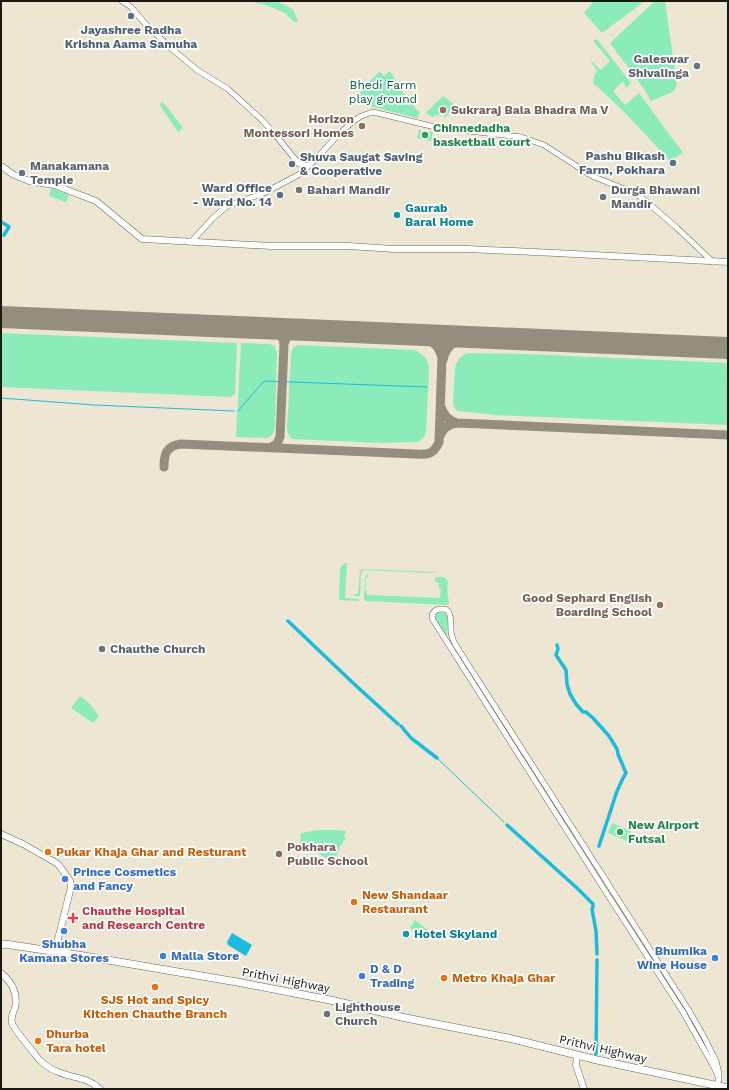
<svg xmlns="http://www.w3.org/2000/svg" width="729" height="1090" font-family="'Work Sans',sans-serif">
<rect width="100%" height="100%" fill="#ece6d3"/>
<path fill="#8cebbb" d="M248,1H276L293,9L298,21L294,22L285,13L266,5Z
M594,1H645L602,33L584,13Z
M655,1H665L677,85L673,92L651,101L642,86L610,43Z
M597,39L631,83L626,88L623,81L613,91L625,105L639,93L683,153L670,161C645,134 621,107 593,83L594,76L597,71L590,60L601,70L610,61L593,41Z
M380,71L384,76L390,71L407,99L420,113L417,118L373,107L360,96V93L363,88Z
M443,96L455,105L445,118L444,115L440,114L432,117L426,113Z
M163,102L183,128L178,132L159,104Z
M419,130L433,132L431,141L417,138Z
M51,188L69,195L66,202L49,196Z
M1,333L237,343L235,394L231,397L1,387Z
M241,343L270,344L274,346L277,352L275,427L273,434L268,438L236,437Z
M297,345L414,350C424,354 429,360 429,371L426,431C425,437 422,440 417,442L380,443L292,439C289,436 287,432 287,428L291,354L292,349Z
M469,353L526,354L728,363V425L495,415L459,411L455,409L453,404L455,368C457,360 461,355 469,353Z
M345,563H347L345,598L359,599V601L340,600L339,598L340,569L341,566Z
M362,569L435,572V573L363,570L361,573L360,596H354V594H358L360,571Z
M368,574V577H366L365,590L367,591V595L440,598L441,588H439V583L435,582V578L437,577H444L448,581L447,590L449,603L447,605L367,601L364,599V597L365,577Z
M438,612L445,613L447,615L448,618L447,636H446L435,619V614Z
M80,696L89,703L99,716L93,723L71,708Z
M612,823L631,831L627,841L608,833Z
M319,830H337L346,831L344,836L346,838L340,847L334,862L300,844L301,833Z
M415,920L428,930L423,937L410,928Z"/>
<path fill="#1cbbdd" d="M232,933L252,945L246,956L228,945L227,942Z"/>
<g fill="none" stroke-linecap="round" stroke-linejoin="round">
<path stroke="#1cbbdd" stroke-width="1" d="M1,398L94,405L234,411
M238,411L264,381L427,387
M437,758L504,822"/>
<path stroke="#1cbbdd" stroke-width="3.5" d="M1,222L8,226L9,227L4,235
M288,621L352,682L398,724
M557,645L558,649L556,655L566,670L567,684L570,694L576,704L583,712H586L593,718L609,736L617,749L618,754L626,773L623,778L617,791L599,846
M401,726L411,738L437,758
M507,825L577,888L593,904V907L592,909L596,931L597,954
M596,1054L597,960"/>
<path stroke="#938e80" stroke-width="9" d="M269,328C277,330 283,334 284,344L280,437L277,444L269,448
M284,344C287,334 293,331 302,330
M443,360C446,345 456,339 471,337
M457,423L728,435
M440,436C443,428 448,424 457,423C448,420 444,416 441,407
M164,467C164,454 166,446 181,444L416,454C428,455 434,454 439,442L442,358C439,344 430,339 418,335"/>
<path stroke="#938e80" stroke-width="22" d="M1,317L728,348"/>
<g stroke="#6b6656" stroke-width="6">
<path id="minor" d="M122,1L131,7L149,28L172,49L197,70L228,89L262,120L273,132L299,164L305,165H310
M191,242L212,219L227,206L264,193L300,174L317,158L336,137L351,123L361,116L373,112L435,127L521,137L544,145L592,176L622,188L641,197L677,228L713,262
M718,1086L719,1073L716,1061L703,1035L688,1009L455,644C453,640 451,636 451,631C450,620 454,605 436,610C432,613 431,616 433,620L602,886L683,1012L715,1069L719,1079"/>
</g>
<g stroke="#6b6656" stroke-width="7">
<path id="major" d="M1,166L14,175L22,178L29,181L54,185L96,201L142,239L271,246H349L394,249H467L555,253L728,262
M1,834L23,844L58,864L70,881L71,887L58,939L59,953
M1,973C12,982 18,994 15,1008C13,1012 11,1019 12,1023C14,1029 29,1047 34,1053C39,1061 49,1069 58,1072C72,1078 88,1077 100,1089
M577,1055L576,1065L584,1089"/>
</g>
<g stroke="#6b6656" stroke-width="8">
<path id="highway" d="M1,945L5,944L84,956L237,982L335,1001L401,1017L508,1038L597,1060L728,1088"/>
</g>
<use href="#minor" stroke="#fff" stroke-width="5"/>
<use href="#major" stroke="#fff" stroke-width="6"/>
<use href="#highway" stroke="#fff" stroke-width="7"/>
</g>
<g fill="#5c6f8a" stroke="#fff" stroke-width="1.5">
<circle cx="131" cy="16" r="4"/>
<circle cx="673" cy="163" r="4"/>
<circle cx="292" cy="164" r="4"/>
<circle cx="280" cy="195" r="4"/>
</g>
<g fill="#6b7280" stroke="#fff" stroke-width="1.5">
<circle cx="697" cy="66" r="4"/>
<circle cx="22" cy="173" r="4"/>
<circle cx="299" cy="190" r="4"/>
<circle cx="603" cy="197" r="4"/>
<circle cx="102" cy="649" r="4"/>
<circle cx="327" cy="1014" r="4"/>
</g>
<g fill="#8d6e63" stroke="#fff" stroke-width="1.5">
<circle cx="443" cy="110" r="4"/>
<circle cx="362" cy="126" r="4"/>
<circle cx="660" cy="605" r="4"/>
<circle cx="279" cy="854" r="4"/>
</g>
<g fill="#2e9e5b" stroke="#fff" stroke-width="1.5">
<circle cx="425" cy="135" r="4"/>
<circle cx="620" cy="832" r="4"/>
</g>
<g fill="#0f9aa8" stroke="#fff" stroke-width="1.5">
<circle cx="397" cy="215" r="4"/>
<circle cx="406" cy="934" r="4"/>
</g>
<g fill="#e8710a" stroke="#fff" stroke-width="1.5">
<circle cx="48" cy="852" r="4"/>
<circle cx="354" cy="902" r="4"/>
<circle cx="444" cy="978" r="4"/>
<circle cx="155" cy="987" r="4"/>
<circle cx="38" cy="1041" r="4"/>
</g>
<g fill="#3f7fe0" stroke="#fff" stroke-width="1.5">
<circle cx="65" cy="879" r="4"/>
<circle cx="64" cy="931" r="4"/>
<circle cx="163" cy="956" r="4"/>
<circle cx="715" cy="958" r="4"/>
<circle cx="362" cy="976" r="4"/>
</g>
<path fill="#e0444e" stroke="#fff" stroke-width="1.5" d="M71 912h4v4h4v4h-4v4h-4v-4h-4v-4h4z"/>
<g text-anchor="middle" stroke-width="3.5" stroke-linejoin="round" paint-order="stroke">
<g font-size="12" font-weight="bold" fill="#4e5e75" stroke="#fff" text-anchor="end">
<text x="131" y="34" text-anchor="middle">Jayashree Radha<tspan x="131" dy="14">Krishna Aama Samuha</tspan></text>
<text x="665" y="160">Pashu Bikash<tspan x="665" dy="14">Farm, Pokhara</tspan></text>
<text x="300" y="161" text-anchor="start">Shuva Saugat Saving<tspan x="300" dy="14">&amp; Cooperative</tspan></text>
<text x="272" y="192">Ward Office<tspan x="272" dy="14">- Ward No. 14</tspan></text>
</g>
<g font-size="12" font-weight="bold" fill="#5b616d" stroke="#fff" text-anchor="start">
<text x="689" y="63" text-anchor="end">Galeswar<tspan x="689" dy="14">Shivalinga</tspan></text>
<text x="30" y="170">Manakamana<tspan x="30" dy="14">Temple</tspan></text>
<text x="307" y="194">Bahari Mandir</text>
<text x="611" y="194">Durga Bhawani<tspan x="611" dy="14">Mandir</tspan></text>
<text x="110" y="653">Chauthe Church</text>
<text x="335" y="1011">Lighthouse<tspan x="335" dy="14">Church</tspan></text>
</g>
<g font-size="12" fill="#025e3c" stroke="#fff">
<text x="383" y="89">Bhedi Farm<tspan x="383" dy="14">play ground</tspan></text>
</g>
<g font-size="12" font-weight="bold" fill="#785e54" stroke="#fff" text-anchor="start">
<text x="451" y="114">Sukraraj Bala Bhadra Ma V</text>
<text x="354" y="123" text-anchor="end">Horizon<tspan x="354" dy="14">Montessori Homes</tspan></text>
<text x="652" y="602" text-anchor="end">Good Sephard English<tspan x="652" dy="14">Boarding School</tspan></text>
<text x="287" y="851">Pokhara<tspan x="287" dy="14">Public School</tspan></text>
</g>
<g font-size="12" font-weight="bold" fill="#27864d" stroke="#fff" text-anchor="start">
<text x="433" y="132">Chinnedadha<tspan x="433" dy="14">basketball court</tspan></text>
<text x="628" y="829">New Airport<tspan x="628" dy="14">Futsal</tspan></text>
</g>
<g font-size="12" font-weight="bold" fill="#0d838f" stroke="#fff" text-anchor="start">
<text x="405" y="212">Gaurab<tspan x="405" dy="14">Baral Home</tspan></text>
<text x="414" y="938">Hotel Skyland</text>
</g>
<g font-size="12" font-weight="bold" fill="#c56008" stroke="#fff" text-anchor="start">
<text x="56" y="856">Pukar Khaja Ghar and Resturant</text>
<text x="362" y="899">New Shandaar<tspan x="362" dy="14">Restaurant</tspan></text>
<text x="452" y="982">Metro Khaja Ghar</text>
<text x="155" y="1004" text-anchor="middle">SJS Hot and Spicy<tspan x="155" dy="14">Kitchen Chauthe Branch</tspan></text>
<text x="46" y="1038">Dhurba<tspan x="46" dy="14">Tara hotel</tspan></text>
</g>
<g font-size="12" font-weight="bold" fill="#366cbe" stroke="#fff" text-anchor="start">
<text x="73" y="876">Prince Cosmetics<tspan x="73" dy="14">and Fancy</tspan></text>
<text x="64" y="948" text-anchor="middle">Shubha<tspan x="64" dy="14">Kamana Stores</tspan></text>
<text x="707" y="955" text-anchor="end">Bhumika<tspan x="707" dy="14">Wine House</tspan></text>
<text x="171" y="960">Malla Store</text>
<text x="370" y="973">D &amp; D<tspan x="370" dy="14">Trading</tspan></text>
</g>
<g font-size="12" font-weight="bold" fill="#be3a42" stroke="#fff" text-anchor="start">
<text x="82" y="915">Chauthe Hospital<tspan x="82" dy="14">and Research Centre</tspan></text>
</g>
<g font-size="12" fill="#1b1812" stroke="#fff">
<text transform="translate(286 980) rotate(11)" y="4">Prithvi Highway</text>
<text transform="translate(603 1049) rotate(13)" y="4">Prithvi Highway</text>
</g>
</g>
<rect width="729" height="1090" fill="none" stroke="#1b1812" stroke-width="4"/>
</svg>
